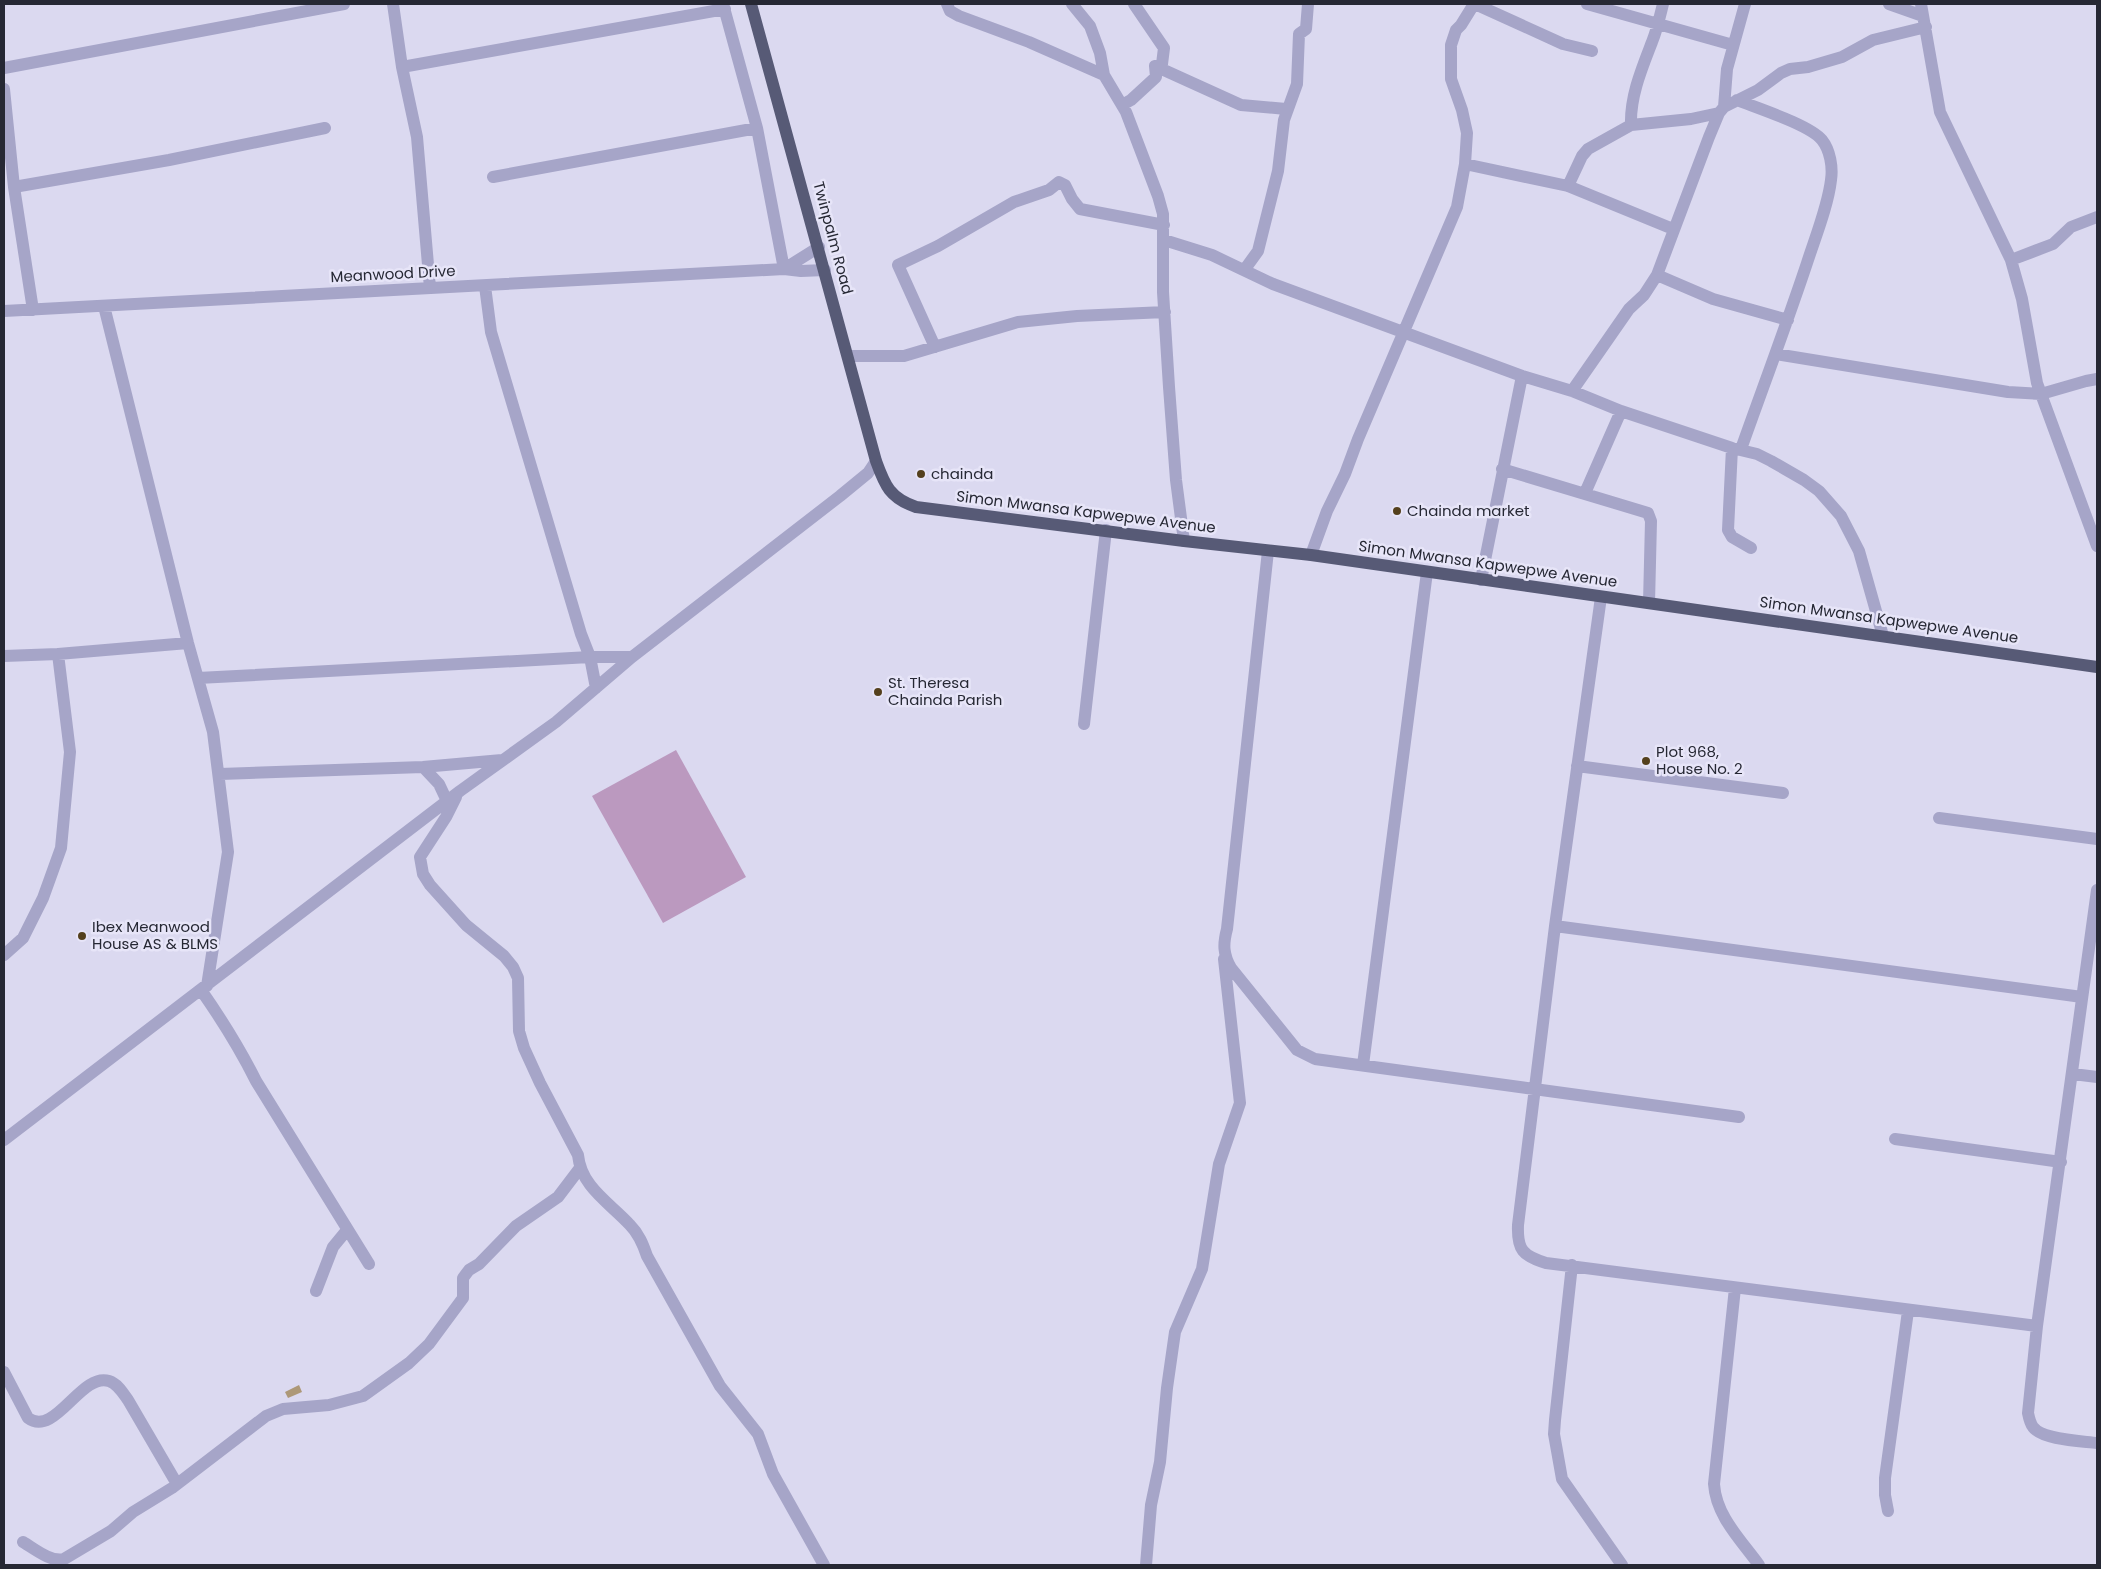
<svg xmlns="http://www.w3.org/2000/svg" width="2101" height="1569" font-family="Poppins,sans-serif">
<rect width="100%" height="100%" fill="#dbd9f0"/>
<path fill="#bb99bf" d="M 676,750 L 746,877 L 663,923 L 592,796 Z"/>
<path fill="#ad9878" d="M 299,1385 L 302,1392 L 288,1398 L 285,1392 Z"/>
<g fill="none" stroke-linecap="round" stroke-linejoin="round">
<path stroke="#a6a5c8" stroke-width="12" d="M 393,4 L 402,67 L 417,137 L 430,288
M 723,4 L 757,128 L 784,269
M 947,4 L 950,11 L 959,16 L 1029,42 L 1104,75
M 1072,4 L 1090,26 L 1100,53 L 1104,75 L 1126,112 L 1158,196 L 1163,214 L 1163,292 L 1169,387 L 1176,480 L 1184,541
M 1475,4 L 1563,44 L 1592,51
M 1587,4 L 1733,45
M 1889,4 L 1923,16
M 1921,4 L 1940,112 L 2011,260 L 2022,299 L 2037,383 L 2097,546
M 1155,66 L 1241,105 L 1286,109
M 402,67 L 725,9
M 4,68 L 344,4
M 4,89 L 14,187 L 33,310
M 1737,100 C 1757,108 1810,125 1822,140 C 1830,150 1833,167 1831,180 C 1828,206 1815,238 1807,263 C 1786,326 1763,387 1741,449
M 1122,105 L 1131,100 L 1156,77 L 1155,66 L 1162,64 L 1164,48 L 1134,4
M 1724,107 L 1727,69 L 1745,4
M 1631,125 C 1630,96 1642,68 1652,42 C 1657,30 1660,16 1663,4
M 1465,164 L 1568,186 L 1673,229
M 493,177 L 757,128
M 1568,186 L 1582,156 L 1588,149 L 1631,125 L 1691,119 L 1719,113
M 14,187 L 169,160 L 325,128
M 1164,240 L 1212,255 L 1273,284 L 1522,376 L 1572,391 L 1621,411 L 1732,448 L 1757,454 L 1771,461 L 1804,480 L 1819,491 L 1841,516 L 1859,551 L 1883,636
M 2011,260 L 2053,244 L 2071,227 L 2097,217
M 784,269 L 819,247
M 1245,269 L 1258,251 L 1278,171 L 1284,120 L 1297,84 L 1299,34 L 1306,29 L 1308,4
M 1657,275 L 1713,299 L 1788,320
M 485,286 L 491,332 L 581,634 L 590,657 L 596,688
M 104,306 L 188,643 L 213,732 L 228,852 L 207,986
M 4,311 L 784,269 L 801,271 L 825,270
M 935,347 L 898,265 L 938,246 L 1014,202 L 1049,190 L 1059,182 L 1065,185 L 1072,199 L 1080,209 L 1164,225
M 1776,354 L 2008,392 L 2041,394 L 2086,381 L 2097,379
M 848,356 L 904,356 L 1018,322 L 1077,316 L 1165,312
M 1572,391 L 1629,309 L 1644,295 L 1657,275 L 1709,137 L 1719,113 L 1724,107 L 1758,90 L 1781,73 L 1790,69 L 1808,67 L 1842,57 L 1873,40 L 1926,27
M 1732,448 L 1728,530 L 1732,537 L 1751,548
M 1502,469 L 1648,513 L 1651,521 L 1649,603
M 1585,493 L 1621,411
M 1268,551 L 1227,929 C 1223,944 1223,954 1231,968 L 1297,1050 L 1315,1059 L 1739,1117
M 1311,555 L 1327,511 L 1345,474 L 1358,439 L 1457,207 L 1465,164 L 1467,133 L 1462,110 L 1451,79 L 1451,45 L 1456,30 L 1461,25 L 1474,4
M 1481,580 L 1522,376
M 1601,597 L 1555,926 L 1518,1225 C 1517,1250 1523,1256 1546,1263 L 2037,1326
M 4,656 L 58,654 L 188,643
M 198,678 L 590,657 L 632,657
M 1084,724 L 1106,530
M 1577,766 L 1783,793
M 423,767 L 439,784 L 447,801
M 220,774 L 423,767 L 502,760
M 456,797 L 446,817 L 420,857 L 423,874 L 430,885 L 466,925 L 504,956 L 513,967 L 518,978 L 519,1031 L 524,1048 L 540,1083 L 578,1155 C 581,1187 610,1203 630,1225 C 639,1234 643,1244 647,1256 L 720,1386 L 758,1434 L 773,1474 L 824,1565
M 1939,818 L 2097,839
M 2097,890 L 2037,1326 L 2028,1413 C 2029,1418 2030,1423 2033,1427 C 2042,1440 2082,1441 2097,1443
M 1555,926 L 2082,997
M 4,955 L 23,938 L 43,898 L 61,848 L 70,752 L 58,654
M 201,990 C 222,1020 240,1049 256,1081 L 369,1264
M 1363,1065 L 1427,572
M 2073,1074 L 2097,1077
M 1895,1139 L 2061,1162
M 4,1140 L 460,791 L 556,722 L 632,657 L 840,496 L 868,473 L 876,461
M 1572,1265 L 1555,1420 L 1554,1434 L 1562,1479 L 1622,1565
M 1735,1288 L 1714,1484 C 1716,1516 1741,1540 1759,1565
M 316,1291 L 333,1247 L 347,1230
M 4,1372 L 28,1418 C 55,1438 81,1372 109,1381 C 118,1384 123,1393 128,1400 L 177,1484
M 1888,1511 L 1885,1495 L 1885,1478 L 1908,1311
M 23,1542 C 35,1549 50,1562 64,1559 L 111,1531 L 133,1512 L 172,1488 L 266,1416 L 283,1409 L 329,1405 L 363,1396 L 409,1363 L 429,1344 L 463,1298 L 463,1278 L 469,1270 L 479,1264 L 516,1226 L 558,1197 L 580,1168
M 1146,1565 L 1151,1505 L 1160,1462 L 1167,1388 L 1175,1332 L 1202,1269 L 1219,1164 L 1240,1103 L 1224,959"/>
<path stroke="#575a76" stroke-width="12" d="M 751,4 L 876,461 C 885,486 890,498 916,507 L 1184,541 L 1311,555 L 2097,667"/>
</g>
<g fill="#54401d" stroke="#e7e5f8" stroke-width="2">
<circle cx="921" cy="474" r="5"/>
<circle cx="1397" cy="511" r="5"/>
<circle cx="878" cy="692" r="5"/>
<circle cx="1646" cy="761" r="5"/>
<circle cx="82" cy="936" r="5"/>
</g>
<g text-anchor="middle" stroke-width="5" stroke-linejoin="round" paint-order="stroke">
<g font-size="15" fill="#262834" stroke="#e7e5f8">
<text transform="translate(833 238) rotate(75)" y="5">Twinpalm Road</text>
<text transform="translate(393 274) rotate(-3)" y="5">Meanwood Drive</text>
<text transform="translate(1086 512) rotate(7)" y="5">Simon Mwansa Kapwepwe Avenue</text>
<text transform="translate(1488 564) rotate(8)" y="5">Simon Mwansa Kapwepwe Avenue</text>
<text transform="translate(1889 620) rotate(8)" y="5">Simon Mwansa Kapwepwe Avenue</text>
</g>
<g font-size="15" fill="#262834" stroke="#e7e5f8" text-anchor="start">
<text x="931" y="479">chainda</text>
<text x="1407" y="516">Chainda market</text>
<text x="888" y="688">St. Theresa<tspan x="888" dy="17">Chainda Parish</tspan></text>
<text x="1656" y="757">Plot 968,<tspan x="1656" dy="17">House No. 2</tspan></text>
<text x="92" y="932">Ibex Meanwood<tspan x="92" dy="17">House AS &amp; BLMS</tspan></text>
</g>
</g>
<rect width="2101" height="1569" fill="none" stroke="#262834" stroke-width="10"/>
</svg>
